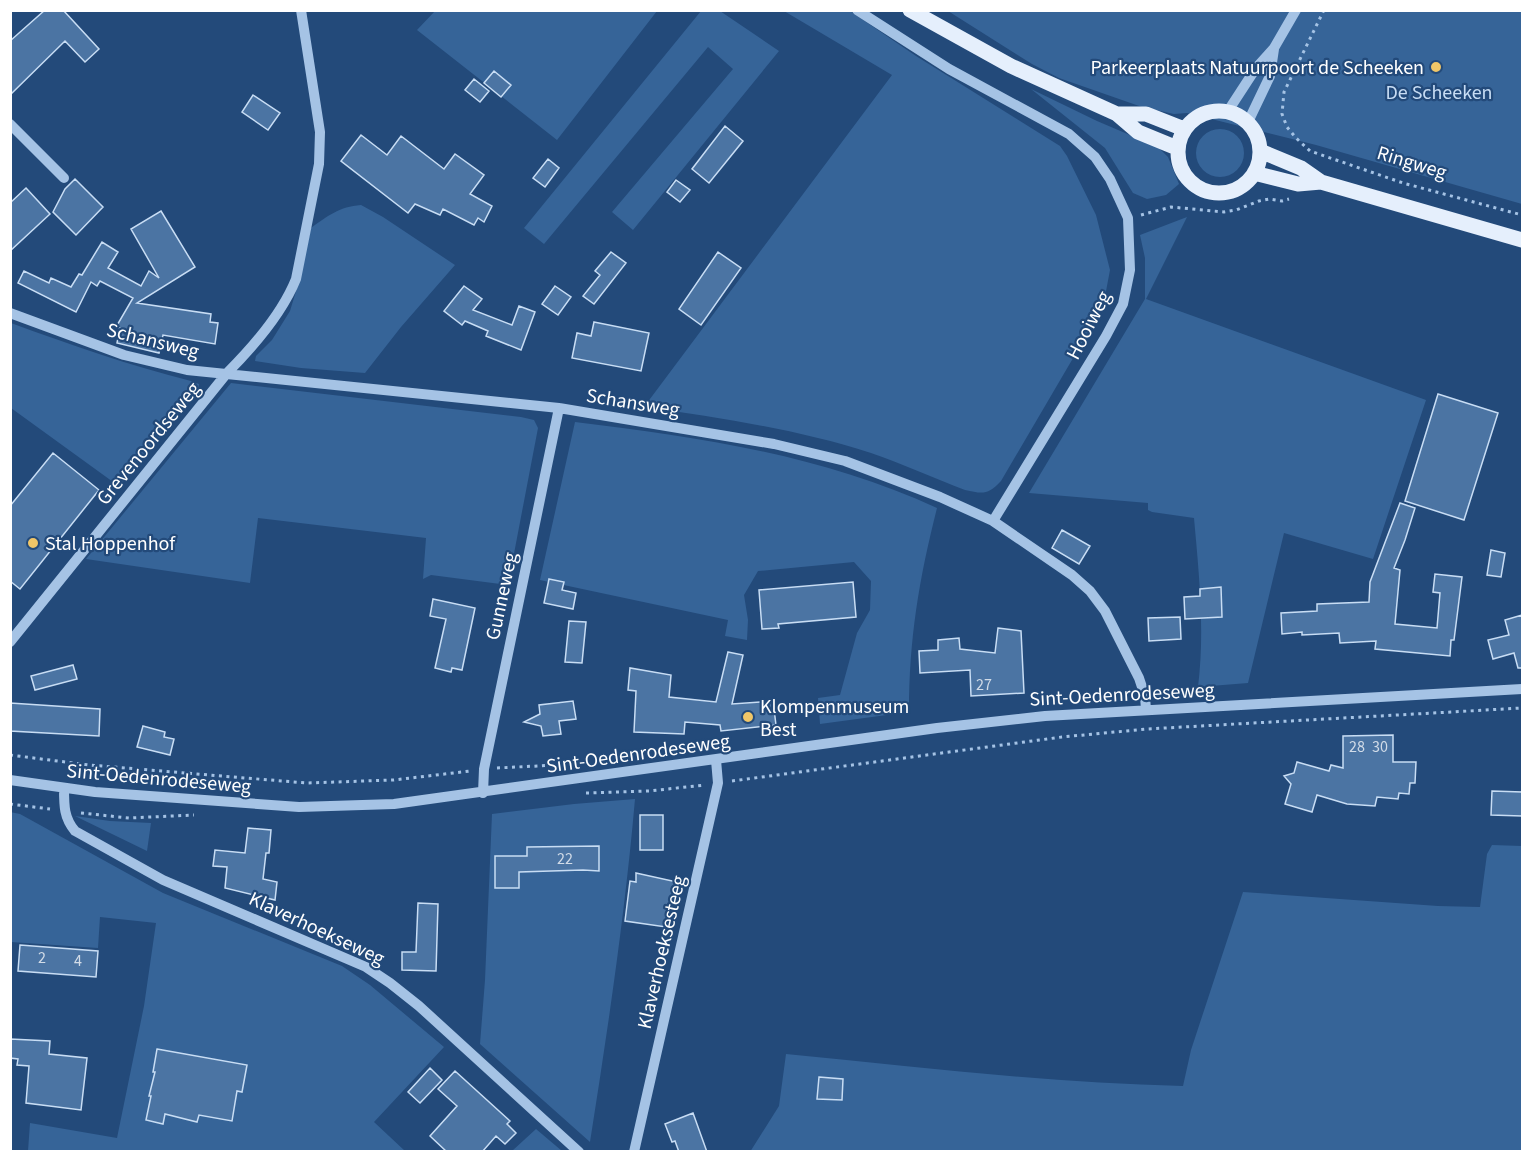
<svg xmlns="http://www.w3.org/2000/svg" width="1533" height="1162" font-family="'Source Sans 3',sans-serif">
<rect width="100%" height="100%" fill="#234a7a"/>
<path fill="#366498" d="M 435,11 L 657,11 L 557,140 L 417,30 Z
M 701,11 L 720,11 L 779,51 L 633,230 L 612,212 L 733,69 L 708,47 L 544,244 L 524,228 Z
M 784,11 L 850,11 L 916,56 L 1060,146 L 1067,156 L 1096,215 L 1110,270 L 1103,307 L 1001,481 C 988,495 983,494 965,490 C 934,478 903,464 871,453 C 797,429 721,418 644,407 L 892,75 Z
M 948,11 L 1522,11 L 1522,204 L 1316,145 L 1187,113 L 1174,114 L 1142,107 L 1059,78 L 1032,64 Z
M 1031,89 L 1097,121 L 1158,147 L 1168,157 L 1179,184 L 1166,195 L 1147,199 L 1133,193 L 1105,148 Z
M1196 153a24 24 0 1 1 48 0a24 24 0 1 1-48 0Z
M 361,205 L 383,217 L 455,265 L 401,327 L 365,373 L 301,368 L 255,361 L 256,356 L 272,340 L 290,311 L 300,278 L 311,228 C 329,215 339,207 361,205 Z
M 1187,217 L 1146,299 L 1426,400 L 1373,559 L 1284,533 L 1248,683 L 1198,687 C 1205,631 1199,574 1194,518 L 1152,512 L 1148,510 L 1148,503 L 1029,493 L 1145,299 L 1145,258 L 1140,235 Z
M 11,323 C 71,345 128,365 191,381 L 199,384 L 198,391 L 120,487 L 11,408 Z
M 231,383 L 521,417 L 534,420 L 538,428 L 508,585 L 431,575 L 423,579 L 426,538 L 258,518 L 250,583 L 86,559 Z
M 575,422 C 699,437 822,455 937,508 C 919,579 909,639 909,712 L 820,724 L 818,698 L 840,695 L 857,633 L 870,610 L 871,581 L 854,562 L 758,571 L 744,595 L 748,620 L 747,640 L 725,636 L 728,620 L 540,580 Z
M 635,799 C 625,914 608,1028 590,1142 L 480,1044 L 485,980 L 492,814 L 574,804 Z
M 10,812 L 20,814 L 163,893 L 342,966 L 370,985 L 444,1047 L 374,1122 L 405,1151 L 28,1151 L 30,1123 L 117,1138 L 144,1006 L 156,923 L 100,917 L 98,948 L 11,942 Z
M 75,816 L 110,821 L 151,823 L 147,851 Z
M 1492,845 L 1522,846 L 1522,1151 L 750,1152 L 779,1106 L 786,1054 C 918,1067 1050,1083 1183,1086 L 1191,1050 L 1243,892 L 1438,906 L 1480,907 L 1487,854 Z
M 536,1129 L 562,1151 L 512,1151 Z"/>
<path fill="#4b74a3" stroke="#c8ddf4" stroke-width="1.5" d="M 45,10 L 63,10 L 99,49 L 85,62 L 65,41 L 10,95 L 10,41 Z
M 494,71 L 511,85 L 501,97 L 484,83 Z
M 474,79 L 489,91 L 480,102 L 465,90 Z
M 253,95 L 280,113 L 268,130 L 242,112 Z
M 725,126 L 743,141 L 709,183 L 692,169 Z
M 361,135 L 387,155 L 401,136 L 444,169 L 455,154 L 484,175 L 470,194 L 492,206 L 484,222 L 478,218 L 474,225 L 443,209 L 440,215 L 415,204 L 408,213 L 341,161 Z
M 548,159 L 559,168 L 545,187 L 533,178 Z
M 75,179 L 103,207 L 76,235 L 53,212 L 65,189 Z
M 676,180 L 690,190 L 680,202 L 667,192 Z
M 26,188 L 50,214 L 10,251 L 10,203 Z
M 161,211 L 195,267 L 137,303 L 211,314 L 210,322 L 218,323 L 215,344 L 163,335 L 159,353 L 117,343 L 120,328 L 116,327 L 133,298 L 100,281 L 97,286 L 91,282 L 76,312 L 18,283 L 24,271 L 49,283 L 51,278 L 71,287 L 79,274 L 82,275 L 102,242 L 118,252 L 108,268 L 141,286 L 149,271 L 159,278 L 131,229 Z
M 611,252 L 626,263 L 594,304 L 583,296 L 600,275 L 595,271 Z
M 718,252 L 741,268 L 701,325 L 679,309 Z
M 464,286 L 482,299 L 473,310 L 512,325 L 519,306 L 535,312 L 521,350 L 486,336 L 488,331 L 465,321 L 462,325 L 444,311 Z
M 555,286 L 571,297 L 558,315 L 542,304 Z
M 594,322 L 649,333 L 641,371 L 572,358 L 577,333 L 591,336 Z
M 1438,394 L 1498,413 L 1464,520 L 1405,501 Z
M 53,453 L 99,490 L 20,589 L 10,581 L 10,506 Z
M 1400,503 L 1415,508 L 1405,540 L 1394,568 L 1400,570 L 1395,624 L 1437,628 L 1440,593 L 1433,592 L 1435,574 L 1462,577 L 1454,640 L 1451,640 L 1450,656 L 1375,649 L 1376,641 L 1340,643 L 1339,633 L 1302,635 L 1302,632 L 1282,634 L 1281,613 L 1317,611 L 1317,604 L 1369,602 L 1370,582 Z
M 1062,530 L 1090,546 L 1079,564 L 1052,548 Z
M 1491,550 L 1505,553 L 1501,577 L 1487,575 Z
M 549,579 L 564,582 L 562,590 L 576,593 L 573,609 L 544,603 Z
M 853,582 L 856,617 L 778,624 L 779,628 L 762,629 L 759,590 Z
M 1221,587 L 1222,617 L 1185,619 L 1184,597 L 1200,596 L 1200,589 Z
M 433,599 L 475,608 L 462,670 L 452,668 L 451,672 L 435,668 L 446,619 L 430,616 Z
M 1522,615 L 1522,668 L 1518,668 L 1514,653 L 1493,659 L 1488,640 L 1509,635 L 1505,620 Z
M 1180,617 L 1181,639 L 1149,641 L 1148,618 Z
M 569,621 L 586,622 L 582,663 L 565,662 Z
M 998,628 L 1021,631 L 1024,693 L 971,696 L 970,670 L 920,673 L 919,651 L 938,650 L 938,640 L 959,638 L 960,649 L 995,653 Z
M 728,652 L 743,655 L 732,704 L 773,701 L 776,725 L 721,731 L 720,725 L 685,722 L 684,734 L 634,732 L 636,691 L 628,690 L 630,668 L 671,675 L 669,697 L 716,702 Z
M 73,665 L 77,679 L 35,690 L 31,676 Z
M 573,701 L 576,719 L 559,721 L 561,734 L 543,736 L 541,726 L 524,722 L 540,714 L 539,705 Z
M 10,703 L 100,709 L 99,736 L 10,731 Z
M 143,726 L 165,732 L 164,737 L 174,739 L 170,755 L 137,747 Z
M 1393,735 L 1393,762 L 1416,762 L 1415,783 L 1410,783 L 1409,794 L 1399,793 L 1398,799 L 1377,797 L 1375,806 L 1347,804 L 1317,795 L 1312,812 L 1285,804 L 1291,784 L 1284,776 L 1294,773 L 1297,762 L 1329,771 L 1331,765 L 1343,768 L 1343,736 Z
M 1492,791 L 1522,792 L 1522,816 L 1491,815 Z
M 640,815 L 663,815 L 663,850 L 640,850 Z
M 248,828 L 271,830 L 269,853 L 266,853 L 263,879 L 277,882 L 275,900 L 225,888 L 227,867 L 213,866 L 215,850 L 245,853 Z
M 599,846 L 599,871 L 583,870 L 519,872 L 519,888 L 495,888 L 495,856 L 527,856 L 527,847 Z
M 636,873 L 677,882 L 666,927 L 625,921 L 630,881 L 636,882 Z
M 418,903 L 438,904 L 436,971 L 402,970 L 402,952 L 416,952 Z
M 20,945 L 98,951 L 96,977 L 18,971 Z
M 10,1039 L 50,1041 L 49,1054 L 87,1058 L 81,1110 L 26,1103 L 29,1066 L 17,1065 L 18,1059 L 10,1058 Z
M 157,1049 L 247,1065 L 242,1092 L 237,1091 L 232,1121 L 199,1115 L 197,1122 L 165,1114 L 163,1124 L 146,1120 L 151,1096 L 149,1096 L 155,1072 L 153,1072 Z
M 430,1068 L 442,1080 L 420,1103 L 408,1092 Z
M 455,1071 L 510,1121 L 507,1124 L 516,1133 L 505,1144 L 496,1136 L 482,1152 L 447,1152 L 430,1136 L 457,1106 L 438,1089 Z
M 819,1077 L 843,1079 L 842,1100 L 817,1099 Z
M 693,1113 L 707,1152 L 679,1152 L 675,1141 L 672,1142 L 665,1124 Z"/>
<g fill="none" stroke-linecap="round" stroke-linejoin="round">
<path stroke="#a5c3e5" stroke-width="3" stroke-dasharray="3 4.5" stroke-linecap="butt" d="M 1324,10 L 1284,92 L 1282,114 L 1287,127 L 1296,138 L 1310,151 L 1403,183 L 1522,215
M 1141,215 L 1171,207 L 1224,212 L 1236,210 L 1259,201 L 1269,199 L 1282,201 L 1289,199
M 10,755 L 89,765 L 306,783 L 394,780 L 470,771
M 497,768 L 557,765
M 732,781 L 1062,737 L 1147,729 L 1522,708
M 586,793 L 649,791 L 705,785
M 10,804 L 50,809
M 81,813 L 129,818 L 194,815"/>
<path stroke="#a5c3e5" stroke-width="10" d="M 857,10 L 949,69 L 1069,134 L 1095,157 L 1110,179 L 1128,218 L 1130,270 L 1123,304 L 1106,336 L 993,521
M 1228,111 L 1256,68 L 1274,48 L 1296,10
M 1248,122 L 1270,76 L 1274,49
M 10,124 L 64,178
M 10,313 L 124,355 L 187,370 L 559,408 L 774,444 L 845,461 L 940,497 L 993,521 L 1072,575 L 1090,591 L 1105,611 L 1139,678 L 1145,696 L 1146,710
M 10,642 L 227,373 C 254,346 282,314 296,279 L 319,164 L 320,132 L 301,10
M 10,780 L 95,792 L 299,807 L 394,804 L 937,728 L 1045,716 L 1522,689
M 64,788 C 64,806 64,818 75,831 L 163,880 L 366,967 L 390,983 L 419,1006 L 579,1152
M 483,793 L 484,769 L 559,408
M 634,1152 L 718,783 L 716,760"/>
<path stroke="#e5effc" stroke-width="15" d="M 910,10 L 1011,66 L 1117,114 L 1138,132 L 1177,148
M1178 152a41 41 0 1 1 82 0a41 41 0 1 1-82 0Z
M 1117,114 L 1146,114 L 1184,129
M 1260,151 L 1301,168 L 1321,182 L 1522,240
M 1254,173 L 1298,184 L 1321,182"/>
</g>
<g fill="#f0c668" stroke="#234a7a" stroke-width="2">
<circle cx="1436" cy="67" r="6"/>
<circle cx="33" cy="543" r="6"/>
<circle cx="748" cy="717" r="6"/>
</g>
<g text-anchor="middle" stroke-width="4.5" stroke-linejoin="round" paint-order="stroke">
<g font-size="16" fill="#d2dce8">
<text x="984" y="690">27</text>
<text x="1357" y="752">28</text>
<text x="1380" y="752">30</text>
<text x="565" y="864">22</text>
<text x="42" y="963">2</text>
<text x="78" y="966">4</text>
</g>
<g font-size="20" fill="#fff" stroke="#234a7a" text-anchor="start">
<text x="1424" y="74" text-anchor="end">Parkeerplaats Natuurpoort de Scheeken</text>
<text x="45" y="550">Stal Hoppenhof</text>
<text x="760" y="713">Klompenmuseum<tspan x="760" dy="23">Best</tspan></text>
</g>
<g font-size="20" fill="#c8ddf4" stroke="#234a7a">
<text x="1439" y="99">De Scheeken</text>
</g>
<g font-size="20" fill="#fff" stroke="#234a7a">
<text transform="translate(1412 162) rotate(17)" y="7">Ringweg</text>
<text transform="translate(1088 325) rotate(-63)" y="7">Hooiweg</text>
<text transform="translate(153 340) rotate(14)" y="7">Schansweg</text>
<text transform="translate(633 402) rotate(9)" y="7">Schansweg</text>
<text transform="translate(148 443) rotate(-51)" y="7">Grevenoordseweg</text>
<text transform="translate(501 596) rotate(-78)" y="7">Gunneweg</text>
<text transform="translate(1122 694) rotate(-3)" y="7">Sint-Oedenrodeseweg</text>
<text transform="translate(638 753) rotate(-8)" y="7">Sint-Oedenrodeseweg</text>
<text transform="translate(159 778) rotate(5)" y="7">Sint-Oedenrodeseweg</text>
<text transform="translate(317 928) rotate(25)" y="7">Klaverhoekseweg</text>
<text transform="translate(661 952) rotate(-77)" y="7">Klaverhoeksesteeg</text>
</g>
</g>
<rect width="1533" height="1162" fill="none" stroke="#ffffff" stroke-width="24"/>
</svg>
